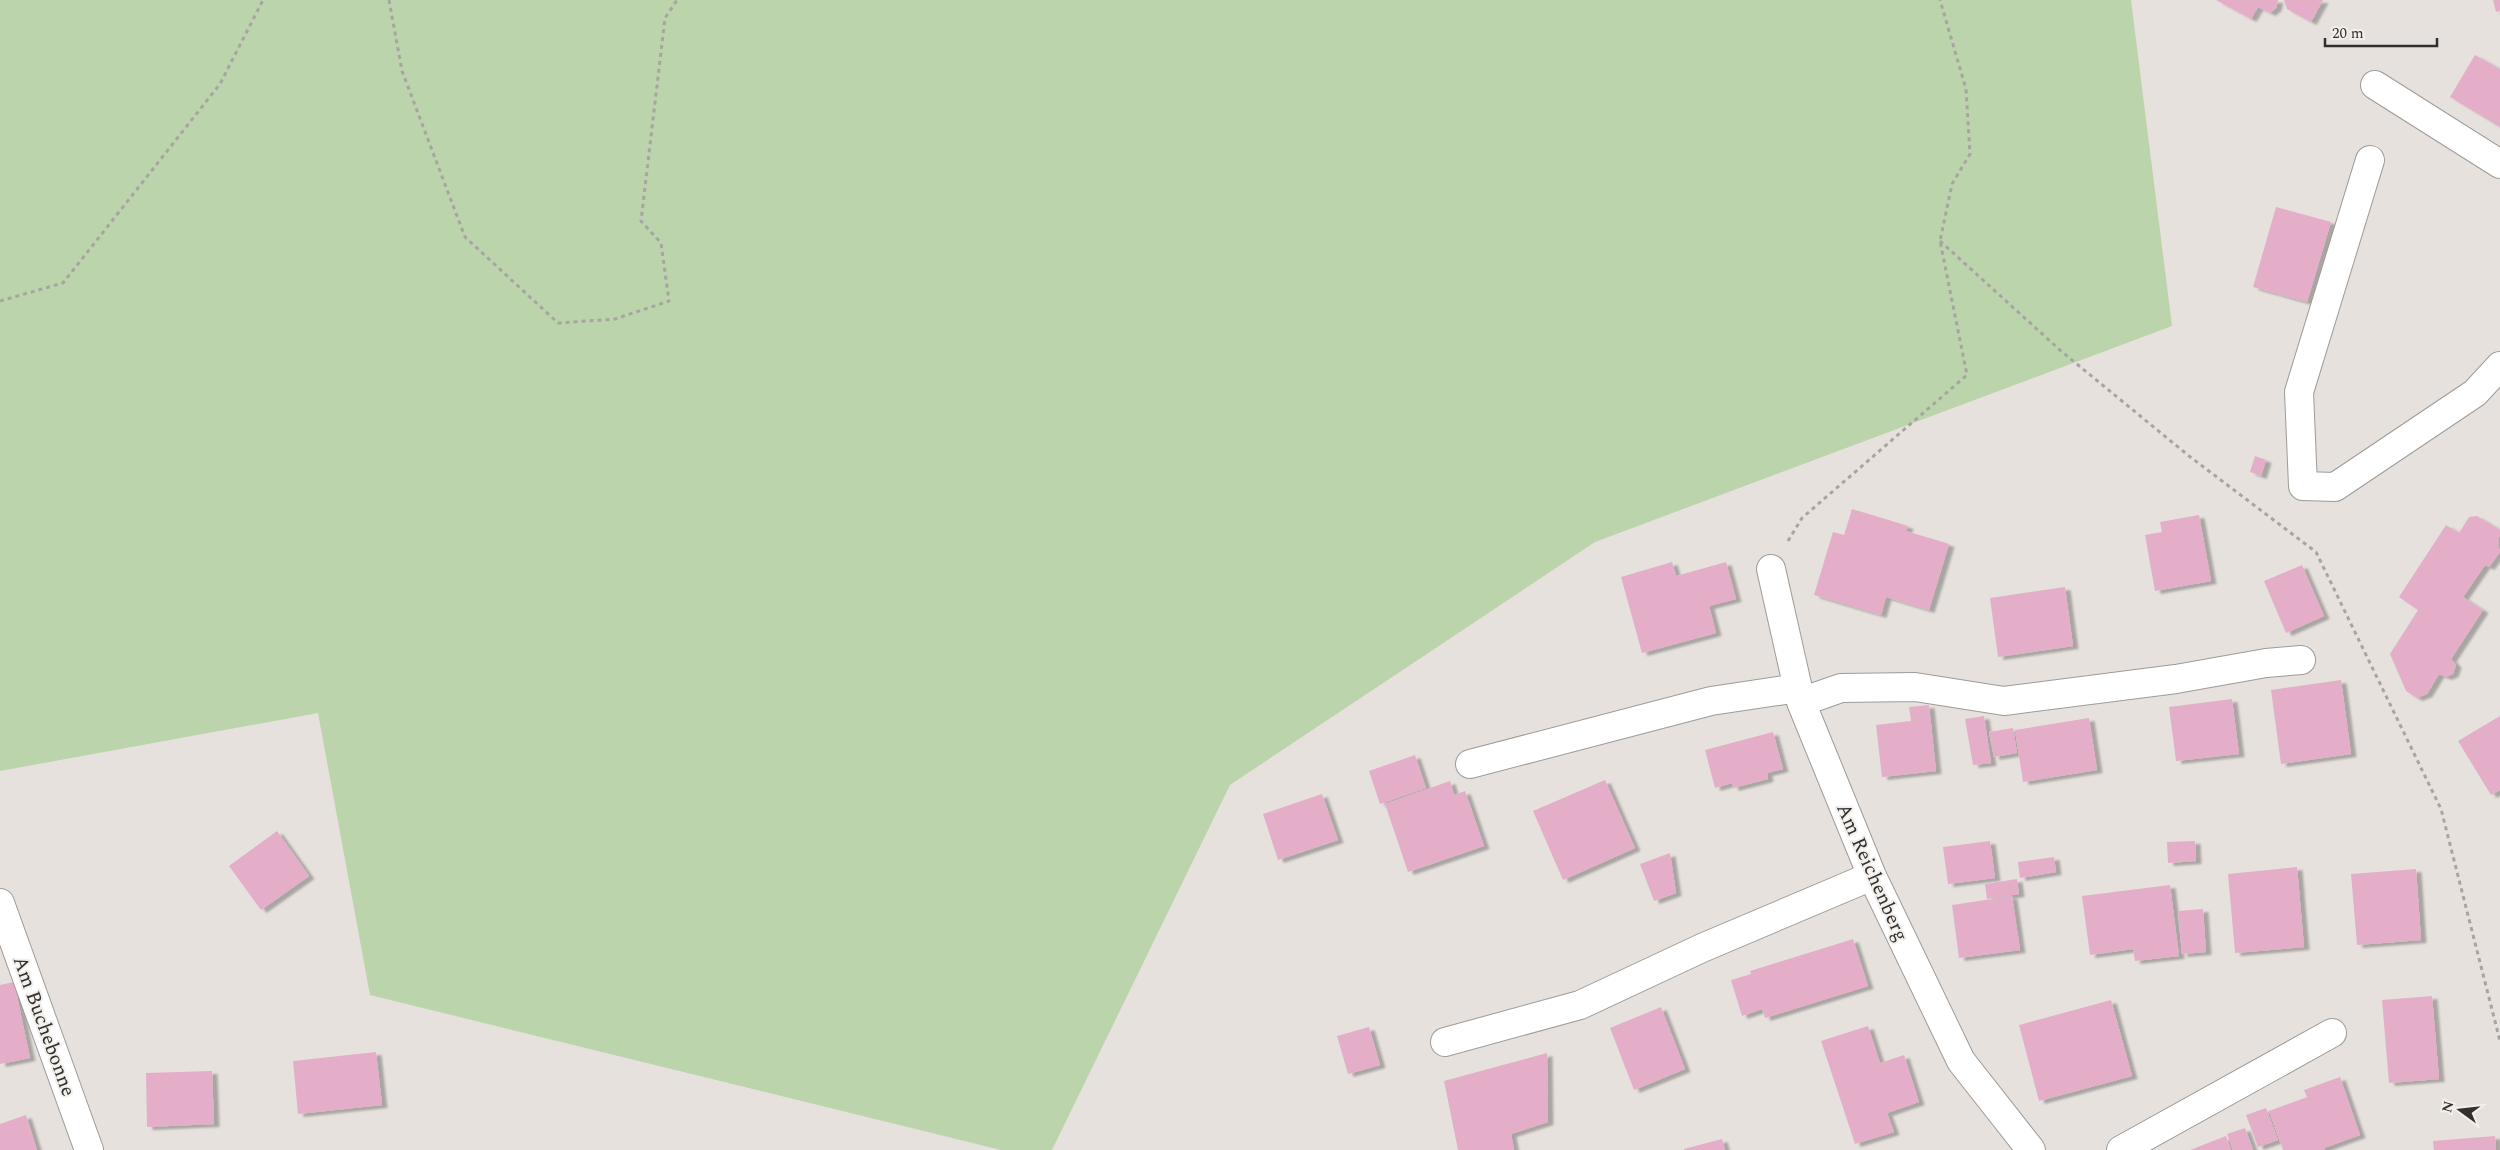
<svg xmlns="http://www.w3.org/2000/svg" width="2500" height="1150" font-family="Spectral,serif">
<defs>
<filter id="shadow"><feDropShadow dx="5.5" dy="3" stdDeviation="1" flood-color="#0004"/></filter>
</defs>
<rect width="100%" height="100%" fill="#e6e1dd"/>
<path fill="#bbd4ac" d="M 0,0 L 2131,0 L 2172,326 L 1595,542 L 1230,785 L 1052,1150 L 1001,1150 L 370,995 L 318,713 L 0,771 Z"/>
<path fill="#e4aec9" filter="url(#shadow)" d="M 2216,0 L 2278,0 L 2276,8 L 2270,13 L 2258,7 L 2251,19 Z
M 2284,0 L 2323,0 L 2311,22 L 2287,9 Z
M 2493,0 L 2500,0 L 2500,11 L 2496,12 Z
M 2475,55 L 2500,69 L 2500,127 L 2450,97 Z
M 2276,207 L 2331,222 L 2307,302 L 2253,287 Z
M 2255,456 L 2266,460 L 2261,476 L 2250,472 Z
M 1852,509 L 1908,526 L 1906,531 L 1949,544 L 1929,610 L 1886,597 L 1881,615 L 1814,595 L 1833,532 L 1844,535 Z
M 2199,515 L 2211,581 L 2155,591 L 2145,535 L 2162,532 L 2160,522 Z
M 2477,516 L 2500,530 L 2498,545 L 2500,552 L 2489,567 L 2485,565 L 2463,597 L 2483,610 L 2451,659 L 2456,665 L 2453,674 L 2446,677 L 2439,674 L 2427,694 L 2417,698 L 2406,691 L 2390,654 L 2418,610 L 2399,597 L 2446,525 L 2459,533 L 2469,517 Z
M 1672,562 L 1676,576 L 1726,562 L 1736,599 L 1709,606 L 1716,633 L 1642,653 L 1621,577 Z
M 2302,565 L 2324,616 L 2286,633 L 2264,581 Z
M 2065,587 L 2073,646 L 1998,657 L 1990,598 Z
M 2341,680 L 2351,754 L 2281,764 L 2271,690 Z
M 2232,699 L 2239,754 L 2176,761 L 2169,707 Z
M 1929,705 L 1936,771 L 1882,777 L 1876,725 L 1911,721 L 1909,707 Z
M 1984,716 L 1991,763 L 1973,765 L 1965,719 Z
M 2500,716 L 2500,790 L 2491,795 L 2458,741 Z
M 2089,718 L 2097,770 L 2023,782 L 2015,730 Z
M 2013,728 L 2017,753 L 1994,757 L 1989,732 Z
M 1773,732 L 1783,769 L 1767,773 L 1768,779 L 1733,788 L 1732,783 L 1715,788 L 1705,750 Z
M 1415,755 L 1426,788 L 1380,804 L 1369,771 Z
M 1605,780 L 1635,848 L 1563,880 L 1533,811 Z
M 1450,781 L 1454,795 L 1465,791 L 1484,846 L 1408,872 L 1385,804 Z
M 1322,794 L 1338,840 L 1278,860 L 1263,814 Z
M 277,831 L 309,876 L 261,910 L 229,866 Z
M 1990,841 L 1995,878 L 1948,884 L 1943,847 Z
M 2195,841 L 2196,861 L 2168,863 L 2167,842 Z
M 1670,853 L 1676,893 L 1654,901 L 1640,864 Z
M 2054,857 L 2056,872 L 2020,878 L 2018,862 Z
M 2297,867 L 2304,947 L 2235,953 L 2228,874 Z
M 2416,869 L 2421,940 L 2357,945 L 2351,874 Z
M 2017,879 L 2019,894 L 1987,899 L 1985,884 Z
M 2170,885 L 2179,956 L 2135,961 L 2133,949 L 2090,955 L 2082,896 Z
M 2012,896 L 2020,950 L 1959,958 L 1952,905 Z
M 2203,909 L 2206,952 L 2182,954 L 2178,911 Z
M 1853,939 L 1868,986 L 1765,1018 L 1757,992 L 1762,1009 L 1742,1016 L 1731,980 L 1751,974 L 1750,971 Z
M 14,982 L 30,1058 L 0,1064 L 0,985 Z
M 2432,996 L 2439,1079 L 2389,1083 L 2382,1000 Z
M 2111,1000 L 2132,1076 L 2039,1101 L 2019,1025 Z
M 1661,1007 L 1685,1069 L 1634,1090 L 1610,1028 Z
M 1868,1026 L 1880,1063 L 1904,1055 L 1919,1102 L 1887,1113 L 1894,1132 L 1855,1144 L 1821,1041 Z
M 1369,1027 L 1380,1065 L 1348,1074 L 1337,1036 Z
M 376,1052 L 382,1105 L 298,1114 L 293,1061 Z
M 1547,1053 L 1548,1122 L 1511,1134 L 1514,1150 L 1458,1150 L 1444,1081 Z
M 212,1071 L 214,1124 L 147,1127 L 146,1073 Z
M 2340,1077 L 2360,1135 L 2324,1148 L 2325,1150 L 2283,1150 L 2269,1111 L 2307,1097 L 2304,1090 Z
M 2266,1108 L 2278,1140 L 2258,1147 L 2246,1115 Z
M 26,1115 L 37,1150 L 0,1150 L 0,1124 Z
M 2245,1128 L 2253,1150 L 2233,1150 L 2227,1134 Z
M 2226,1136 L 2231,1150 L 2190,1150 Z
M 2495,1136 L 2496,1150 L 2434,1150 L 2433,1141 Z
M 1722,1139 L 1725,1150 L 1684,1150 L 1684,1149 Z"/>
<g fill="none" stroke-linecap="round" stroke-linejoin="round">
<g stroke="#9f9b97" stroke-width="30">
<path id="minor" d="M 2375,85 L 2500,164
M 2370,160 L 2299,392 L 2303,486 L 2335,487 L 2475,393 L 2500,366
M 1771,569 L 1801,702 L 1872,876 L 1961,1061 L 2031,1150
M 1801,702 L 1841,688 L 1915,687 L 2004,701 L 2176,679 L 2266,663 L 2301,660
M 1470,764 L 1711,701 L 1798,688
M 0,903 L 89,1150
M 1445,1042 L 1580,1005 L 1702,948 L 1872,876
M 2121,1150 L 2332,1033"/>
</g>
<path stroke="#a8a4a1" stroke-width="3" stroke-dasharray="4 4" stroke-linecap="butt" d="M 389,0 L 402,71 L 465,237 L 558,323 L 615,319 L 669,301 L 661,243 L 641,221 L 665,18 L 677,0
M 1940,241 L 2061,351 L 2189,456 L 2316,552 L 2441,809 L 2500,1041
M 0,301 L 63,283 L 220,84 L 263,0
M 1788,541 L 1802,518 L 1967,375 L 1940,241 L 1952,184 L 1970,154 L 1966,89 L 1940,0"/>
<use href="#minor" stroke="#fff" stroke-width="28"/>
</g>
<g text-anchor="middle" stroke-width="4" stroke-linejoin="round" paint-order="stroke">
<g font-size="20" fill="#31302e" stroke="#f3efeb">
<text transform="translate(1873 872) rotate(66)" y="7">Am Reichenberg</text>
<text transform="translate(45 1026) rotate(70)" y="7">Am Buchebonne</text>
</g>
</g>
<g transform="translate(2460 1110) rotate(285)" stroke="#f3efeb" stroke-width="4" paint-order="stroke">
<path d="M0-4L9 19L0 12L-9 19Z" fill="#31302e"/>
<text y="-8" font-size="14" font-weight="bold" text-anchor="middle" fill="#31302e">N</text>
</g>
<path d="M2325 38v8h112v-8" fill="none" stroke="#31302e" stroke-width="2.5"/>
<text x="2332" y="38" font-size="15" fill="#31302e" stroke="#f3efeb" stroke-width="4" paint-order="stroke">20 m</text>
</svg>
